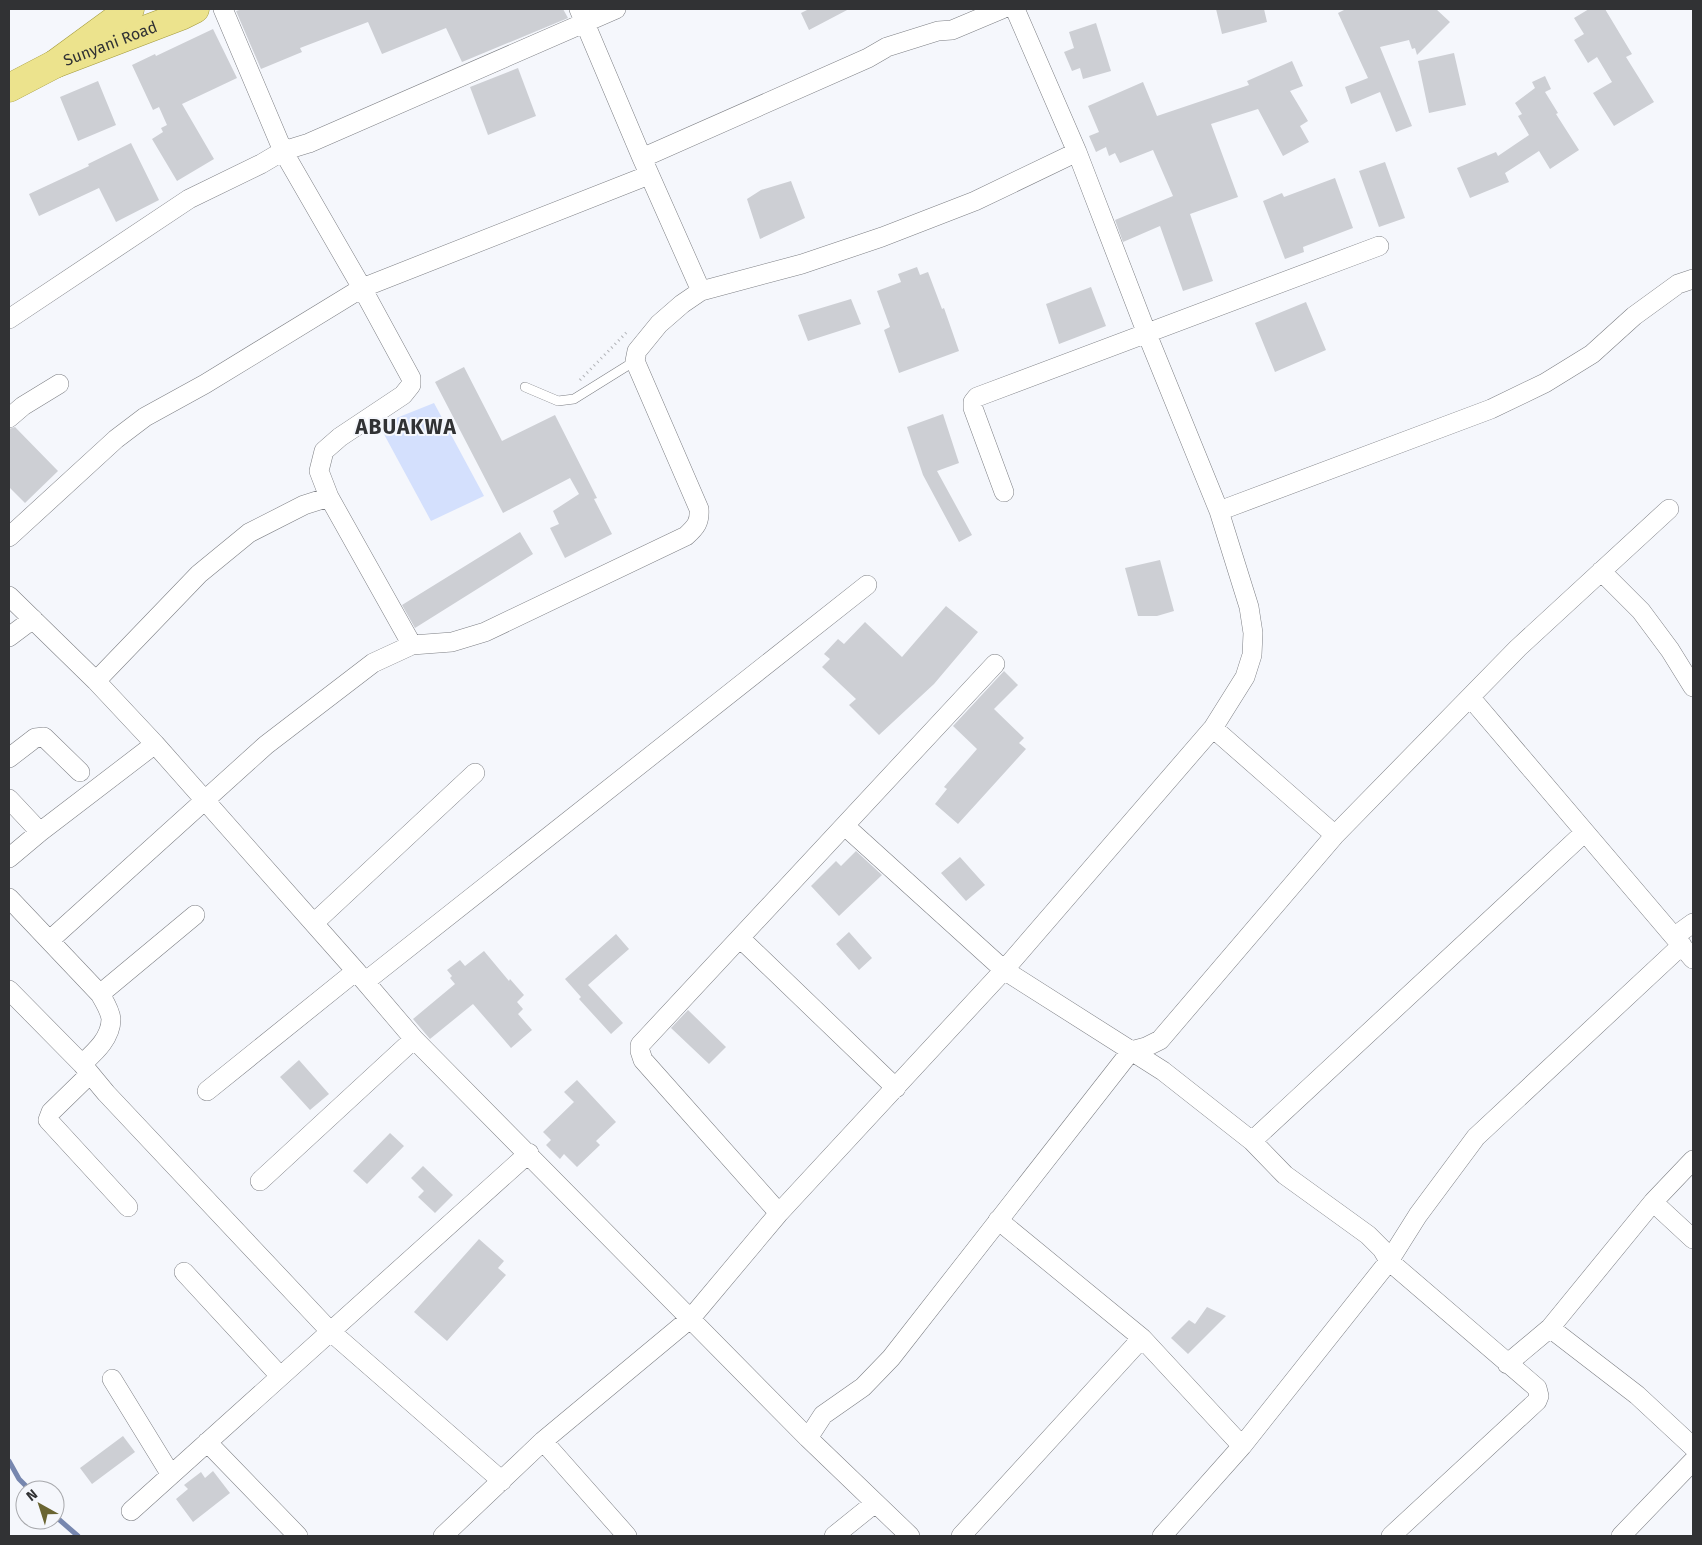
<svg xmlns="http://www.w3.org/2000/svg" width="1702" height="1545" font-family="'Fira Sans',sans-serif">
<rect width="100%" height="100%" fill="#f5f7fc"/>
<path fill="#d4e0fd" d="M 434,403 L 484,496 L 431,521 L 379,425 Z"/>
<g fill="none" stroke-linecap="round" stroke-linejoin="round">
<path stroke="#7787af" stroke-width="5" d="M 9,1461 L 19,1479 L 30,1490
M 55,1516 L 78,1536"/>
</g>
<path fill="#cdcfd4" d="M 243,9 L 563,9 L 568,18 L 462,62 L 446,28 L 382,54 L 368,22 L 300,48 L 302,52 L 261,69 L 236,11 Z
M 809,9 L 849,9 L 809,30 L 801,13 Z
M 1216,9 L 1264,9 L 1267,22 L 1222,34 Z
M 1346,9 L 1436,9 L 1450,22 L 1417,55 L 1415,48 L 1412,49 L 1409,40 L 1380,47 L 1412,126 L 1396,132 L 1380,92 L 1351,104 L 1345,87 L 1368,78 L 1338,13 Z
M 1589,9 L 1605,9 L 1632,54 L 1626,57 L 1654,102 L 1614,126 L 1593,93 L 1612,82 L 1597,57 L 1588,63 L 1574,40 L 1584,34 L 1574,18 Z
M 1096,23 L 1111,71 L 1083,79 L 1080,68 L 1072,71 L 1064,52 L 1074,48 L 1069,32 Z
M 213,29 L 237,78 L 182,104 L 214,159 L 177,181 L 152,139 L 163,132 L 161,128 L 167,125 L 159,107 L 153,110 L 132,65 L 155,54 L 156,56 Z
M 1454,53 L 1466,105 L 1429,113 L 1418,61 Z
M 1292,61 L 1303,86 L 1290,91 L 1308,121 L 1300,126 L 1309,142 L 1283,156 L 1258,109 L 1211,124 L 1238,197 L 1190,214 L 1213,281 L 1183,291 L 1160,226 L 1123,242 L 1115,220 L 1173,196 L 1153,150 L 1120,163 L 1115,153 L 1109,156 L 1106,147 L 1096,152 L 1089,136 L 1099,132 L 1088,106 L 1143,82 L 1157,116 L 1249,85 L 1247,81 Z
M 518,68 L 536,116 L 488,135 L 470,87 Z
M 1545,76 L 1551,89 L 1545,92 L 1558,113 L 1556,114 L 1579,150 L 1550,169 L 1539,151 L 1505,173 L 1509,182 L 1470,198 L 1457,168 L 1496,152 L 1498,156 L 1529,135 L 1518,116 L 1522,114 L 1515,103 L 1535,88 L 1532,82 Z
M 98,81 L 116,125 L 78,141 L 60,97 Z
M 131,143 L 159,200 L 116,222 L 99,188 L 39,216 L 29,194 L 89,166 L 88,164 Z
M 1385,162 L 1405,218 L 1379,227 L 1359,171 Z
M 1335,178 L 1353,228 L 1303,247 L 1304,252 L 1285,259 L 1263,201 L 1282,193 L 1284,197 Z
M 791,181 L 805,218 L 760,239 L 747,199 L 761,190 Z
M 917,267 L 920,275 L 928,272 L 942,309 L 944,308 L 959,351 L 899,373 L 884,330 L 890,327 L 877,291 L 901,282 L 898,274 Z
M 1091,287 L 1106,326 L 1059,344 L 1046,304 Z
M 851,299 L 861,324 L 808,341 L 798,315 Z
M 1306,302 L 1326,350 L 1275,372 L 1255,323 Z
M 464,367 L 502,441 L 555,415 L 597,498 L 594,499 L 612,534 L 565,558 L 550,528 L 559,524 L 553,511 L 579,494 L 570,478 L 503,513 L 435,382 Z
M 943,414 L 959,463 L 937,471 L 972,535 L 959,542 L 923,475 L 907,427 Z
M 15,427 L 58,471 L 25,503 L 9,487 L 9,429 Z
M 520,532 L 533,554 L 415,628 L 402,605 Z
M 1160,560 L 1174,611 L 1157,616 L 1138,616 L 1125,568 Z
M 946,606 L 978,632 L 934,684 L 879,735 L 849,705 L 856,699 L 822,667 L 830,659 L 824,654 L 838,639 L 844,644 L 865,622 L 902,657 Z
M 1004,671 L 1018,685 L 994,709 L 1024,738 L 1019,743 L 1026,749 L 958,824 L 935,804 L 947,789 L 944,787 L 977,749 L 953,726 Z
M 856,851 L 882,875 L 839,916 L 811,886 L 836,861 L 841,866 Z
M 960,857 L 985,885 L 966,901 L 941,873 Z
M 849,932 L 872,958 L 859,970 L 836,944 Z
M 616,934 L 629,949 L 588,985 L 623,1023 L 611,1034 L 579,999 L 581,997 L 565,979 Z
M 484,951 L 509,981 L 510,979 L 524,995 L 517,1002 L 523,1009 L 518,1014 L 532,1030 L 511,1048 L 473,1004 L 430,1039 L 413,1019 L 455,984 L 450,978 L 452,976 L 447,970 L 460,960 L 465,966 Z
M 688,1010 L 726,1047 L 709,1064 L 671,1028 Z
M 299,1060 L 329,1094 L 310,1110 L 280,1077 Z
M 577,1080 L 616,1122 L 596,1141 L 600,1145 L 577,1167 L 564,1154 L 560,1159 L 546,1145 L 551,1140 L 543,1132 L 574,1102 L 564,1092 Z
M 390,1133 L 404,1146 L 367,1184 L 353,1171 Z
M 423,1166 L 453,1195 L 435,1213 L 418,1197 L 424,1191 L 411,1178 Z
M 479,1239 L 504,1261 L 498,1268 L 506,1275 L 447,1341 L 414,1312 Z
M 1207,1307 L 1226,1316 L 1188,1354 L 1171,1338 L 1189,1320 L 1195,1324 Z
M 123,1436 L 135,1452 L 92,1484 L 80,1468 Z
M 213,1471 L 230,1493 L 193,1522 L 176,1499 L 188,1489 L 184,1485 L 201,1472 L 205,1478 Z"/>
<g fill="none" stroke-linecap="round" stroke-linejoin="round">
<g stroke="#7d7f84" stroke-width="10">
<path id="lane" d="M 525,387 L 558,401 L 574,399 L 635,361"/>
</g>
<g stroke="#7d7f84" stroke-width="20">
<path id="street" d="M 579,9 L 642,158 L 701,291
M 642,158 L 868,58 L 887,47 L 938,31 L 952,30 L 1002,9
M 9,319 L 189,199 L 261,164 L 283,151 L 309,143 L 616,9
M 9,418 L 23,406 L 59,384
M 1004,492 L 973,408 L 973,402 L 977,397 L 1379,246
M 329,497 L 412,645
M 1219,511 L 1491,409 L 1545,383 L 1592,354 L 1634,316 L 1678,284 L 1693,279
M 9,537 L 116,439 L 145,417 L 205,384 L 362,288 L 649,175
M 1601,571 L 1641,611 L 1670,650 L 1693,687
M 9,596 L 96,681 L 155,744 L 356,971 L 414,1039 L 808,1438 L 910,1536
M 9,637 L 33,619
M 96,681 L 199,574 L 249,533 L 304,505 L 329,497 L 319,471 L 324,451 L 340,437 L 403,395 L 411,385 L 411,378 L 362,288 L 283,151 L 223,9
M 1470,697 L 1693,959
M 1213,728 L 1335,835
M 9,758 L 35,738 L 44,737 L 80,772
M 9,799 L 40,832
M 845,826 L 1004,970 L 1163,1071 L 1252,1141 L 1285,1175 L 1368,1235 L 1382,1249 L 1389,1261 L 1537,1388 L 1539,1396 L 1537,1401 L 1391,1536
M 9,858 L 40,832 L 155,744
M 9,898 L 100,994 C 104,1001 110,1010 111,1019 C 111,1038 95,1052 82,1064 L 106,1093 L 330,1331 L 502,1481
M 314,923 L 475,773
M 1675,936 L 1693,923
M 740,938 L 896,1088
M 50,940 L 266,745 L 373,663 L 412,645 L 452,642 L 485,632 L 686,536 C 696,527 700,522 699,509 L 635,361 L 637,351 L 659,324 L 682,304 L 701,291 L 802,264 L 882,237 L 975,201 L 1077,152
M 366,981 L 867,585
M 9,990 L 82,1064
M 100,994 L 195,915
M 90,1074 L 51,1112 L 48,1120 L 128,1207
M 207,1091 L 356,971
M 1252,1141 L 1585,832
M 260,1181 L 414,1039
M 1653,1202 L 1693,1239
M 779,1213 L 643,1060 L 640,1051 L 640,1045 L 995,664
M 998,1220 L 1142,1338 L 1242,1446
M 184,1272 L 280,1376
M 1550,1328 L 1637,1395 L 1693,1447
M 1507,1364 L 1550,1328 L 1653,1202 L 1693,1160
M 112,1379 L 171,1475
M 808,1438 L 823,1415 L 863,1387 L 891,1358 L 1131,1051 L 1146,1047 L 1160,1040 L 1335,835 L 1518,648 L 1669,509
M 543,1441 L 627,1536
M 207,1442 L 298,1536
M 131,1511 L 529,1153
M 443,1536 L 543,1441 L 691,1318 L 779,1213 L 1004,970 L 1213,728 L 1245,677 L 1252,655 L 1253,633 L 1249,607 L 1219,511 L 1147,334 L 1077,152 L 1015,9
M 834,1536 L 875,1503
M 961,1536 L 1142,1338
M 1162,1536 L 1242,1446 L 1389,1261 L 1418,1215 L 1476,1137 L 1682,945
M 1621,1536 L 1693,1461"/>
</g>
<g stroke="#a2993c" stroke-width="29">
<g id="primary">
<path id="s1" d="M 55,64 L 181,16 L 195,9"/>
<path d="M 9,88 L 55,64 L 130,9"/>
</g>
</g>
<path stroke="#b2b4b8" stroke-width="3" stroke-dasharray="1 4" stroke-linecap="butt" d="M 580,380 L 628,331"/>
<use href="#lane" stroke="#fff" stroke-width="9"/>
<use href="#street" stroke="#fff" stroke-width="19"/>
<use href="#primary" stroke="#ece38d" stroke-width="28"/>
</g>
<g text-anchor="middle" stroke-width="4" stroke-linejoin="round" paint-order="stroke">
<g font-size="16" fill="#313234" stroke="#f5f7fc">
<text dy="6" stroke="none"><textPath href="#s1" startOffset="59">Sunyani Road</textPath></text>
</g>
<g font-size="21" font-weight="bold" letter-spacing="1" fill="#313234" stroke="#f5f7fc">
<text x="406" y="434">ABUAKWA</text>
</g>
</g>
<rect width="1702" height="1545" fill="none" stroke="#313234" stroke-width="20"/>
<g transform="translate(40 1505) rotate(321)"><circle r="24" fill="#f5f7fc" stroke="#a7a8ac"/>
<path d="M0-4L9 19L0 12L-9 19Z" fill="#6a6532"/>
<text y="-8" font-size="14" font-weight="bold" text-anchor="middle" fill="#313234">N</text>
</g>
</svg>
